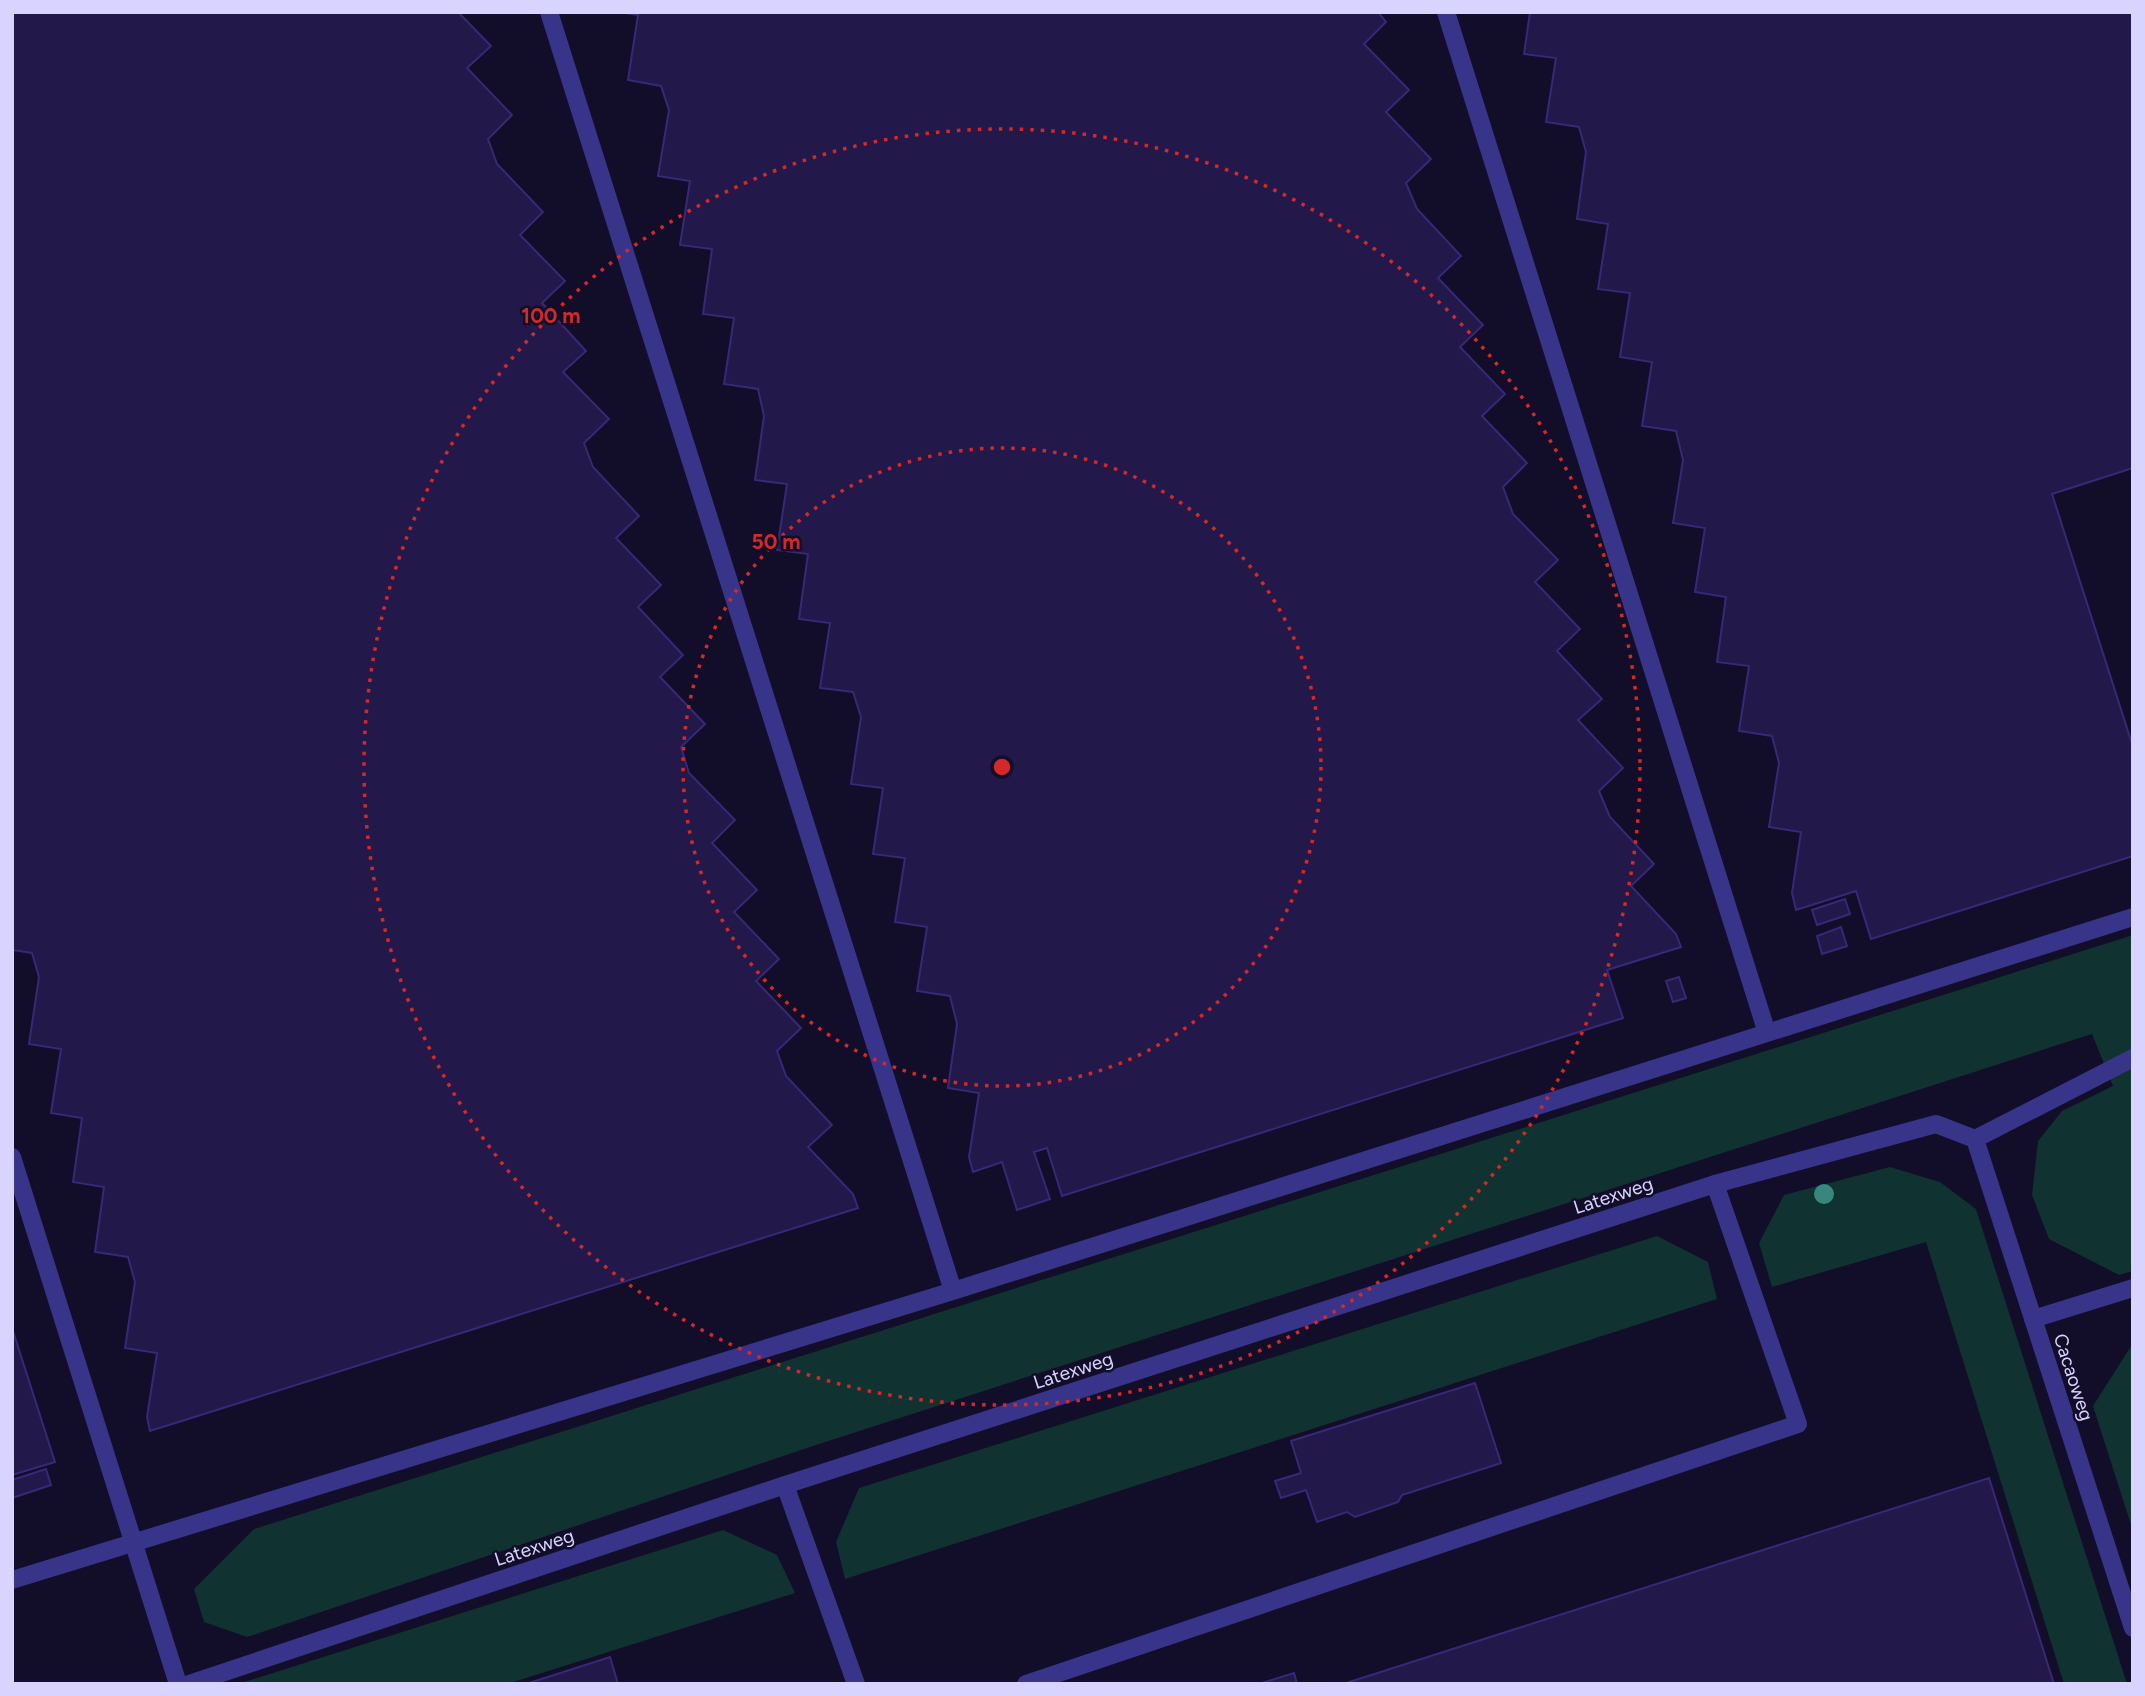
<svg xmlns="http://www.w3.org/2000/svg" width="2145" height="1696" font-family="Figtree,sans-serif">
<rect width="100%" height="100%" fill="#120d28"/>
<path fill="#103231" d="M 2133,935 L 2133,1271 L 2119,1275 L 2049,1239 L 2032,1195 L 2038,1141 L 2062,1111 L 2113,1086 L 2092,1034 L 816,1445 L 247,1637 L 204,1622 L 194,1589 L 254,1529 Z
M 1890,1167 L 1940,1182 L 1976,1209 L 2127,1684 L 2064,1684 L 1926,1242 L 1772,1287 L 1759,1243 L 1784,1195 Z
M 1657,1236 L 1708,1262 L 1717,1299 L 845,1579 L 836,1542 L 859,1488 Z
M 2133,1343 L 2133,1531 L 2093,1406 Z
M 723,1530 L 777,1555 L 795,1593 L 507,1684 L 238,1684 Z"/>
<path fill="#22184a" stroke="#382878" stroke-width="2" d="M 12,12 L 458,12 L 491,46 L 467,68 L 512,115 L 488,139 L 497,164 L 543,212 L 520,235 L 565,281 L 542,303 L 586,351 L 563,372 L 609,419 L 584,443 L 593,467 L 639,516 L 616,538 L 661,585 L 638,607 L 683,655 L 660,677 L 705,724 L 681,747 L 689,773 L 735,820 L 712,843 L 757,890 L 734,912 L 779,959 L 756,981 L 801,1028 L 777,1051 L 786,1076 L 832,1125 L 808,1147 L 853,1194 L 858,1208 L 150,1431 L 147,1417 L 157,1353 L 125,1348 L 135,1282 L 128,1257 L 95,1252 L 104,1187 L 73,1182 L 82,1118 L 51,1113 L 61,1049 L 29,1044 L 39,977 L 32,953 L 12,950 Z
M 618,12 L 1378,12 L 1386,22 L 1364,44 L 1409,90 L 1386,112 L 1431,159 L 1406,183 L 1417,209 L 1461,256 L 1438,278 L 1483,325 L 1460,347 L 1505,394 L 1482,416 L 1527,463 L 1503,487 L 1513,514 L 1558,560 L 1535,582 L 1580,629 L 1557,651 L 1602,699 L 1578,720 L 1623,768 L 1599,791 L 1610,817 L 1654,864 L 1631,886 L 1676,934 L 1681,947 L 1607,970 L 1623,1018 L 1062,1196 L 1047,1148 L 1034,1152 L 1050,1199 L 1017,1210 L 1002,1162 L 973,1172 L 969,1157 L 979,1093 L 948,1088 L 957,1024 L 950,996 L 917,991 L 927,927 L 895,922 L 905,858 L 873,854 L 883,788 L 851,784 L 861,717 L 853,692 L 820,688 L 830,623 L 799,619 L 808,554 L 777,550 L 787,484 L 755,480 L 764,416 L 758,389 L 724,384 L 734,318 L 703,314 L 712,249 L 680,245 L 690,181 L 658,176 L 669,110 L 661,86 L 628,80 L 638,15 Z
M 1530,12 L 2133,12 L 2133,468 L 2052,494 L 2133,747 L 2133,856 L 1871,939 L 1856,891 L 1796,910 L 1792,893 L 1801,832 L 1769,827 L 1779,763 L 1772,736 L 1739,731 L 1749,666 L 1717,662 L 1726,597 L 1695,592 L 1705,528 L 1673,523 L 1683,460 L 1676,431 L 1642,426 L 1652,362 L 1620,357 L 1630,293 L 1598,289 L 1608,224 L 1577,219 L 1586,152 L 1579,127 L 1546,122 L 1556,58 L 1524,54 Z
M 1845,899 L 1850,914 L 1817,925 L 1812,910 Z
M 1841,927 L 1847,946 L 1822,954 L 1817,936 Z
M 1679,977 L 1686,998 L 1673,1002 L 1666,981 Z
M 12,1328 L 55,1462 L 12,1475 Z
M 1475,1383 L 1501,1463 L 1402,1495 L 1398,1502 L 1355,1517 L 1347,1512 L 1317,1522 L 1306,1490 L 1281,1498 L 1275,1481 L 1301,1473 L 1291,1441 Z
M 46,1469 L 51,1485 L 12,1498 L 12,1480 Z
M 1989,1478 L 2054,1684 L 1343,1684 Z
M 610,1657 L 618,1684 L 526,1684 Z
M 1294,1673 L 1297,1684 L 1259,1684 Z"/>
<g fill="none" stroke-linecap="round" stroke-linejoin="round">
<path stroke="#38348a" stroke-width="18" d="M 549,12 L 953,1291
M 1446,12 L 1767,1033
M 1975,1139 L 2133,1058
M 12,1157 L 178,1684
M 2033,1319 L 2133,1288
M 785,1485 L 856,1684
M 12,1580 L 953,1291 L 2133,917
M 1026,1684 L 1798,1424 L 1715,1184"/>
<path stroke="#38348a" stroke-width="18" d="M 189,1684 L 785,1485 L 1715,1184 L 1936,1124 L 1975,1139 L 2133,1628"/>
</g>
<circle fill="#37877f" cx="1824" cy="1194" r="10"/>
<g fill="none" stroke="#d62828" stroke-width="3.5" stroke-dasharray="3.5 7">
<circle cx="1002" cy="767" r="319"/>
<circle cx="1002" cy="767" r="638"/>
</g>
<g text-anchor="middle" stroke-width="5" stroke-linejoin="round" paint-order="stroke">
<g font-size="19" fill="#d9d4ff" stroke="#120d28">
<text transform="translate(1613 1195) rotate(-18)" y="7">Latexweg</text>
<text transform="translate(1073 1370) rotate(-18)" y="7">Latexweg</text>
<text transform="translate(2074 1377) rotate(72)" y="7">Cacaoweg</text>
<text transform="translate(534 1547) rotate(-18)" y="7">Latexweg</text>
</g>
</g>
<circle cx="1002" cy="767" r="10" fill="#d62828" stroke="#120d28" stroke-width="3.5"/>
<g font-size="21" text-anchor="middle" font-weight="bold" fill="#d62828" stroke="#120d28" stroke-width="5" stroke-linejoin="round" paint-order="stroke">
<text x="551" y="323">100 m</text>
<text x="776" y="549">50 m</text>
</g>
<rect width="2145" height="1696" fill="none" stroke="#d9d4ff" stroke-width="28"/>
</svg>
